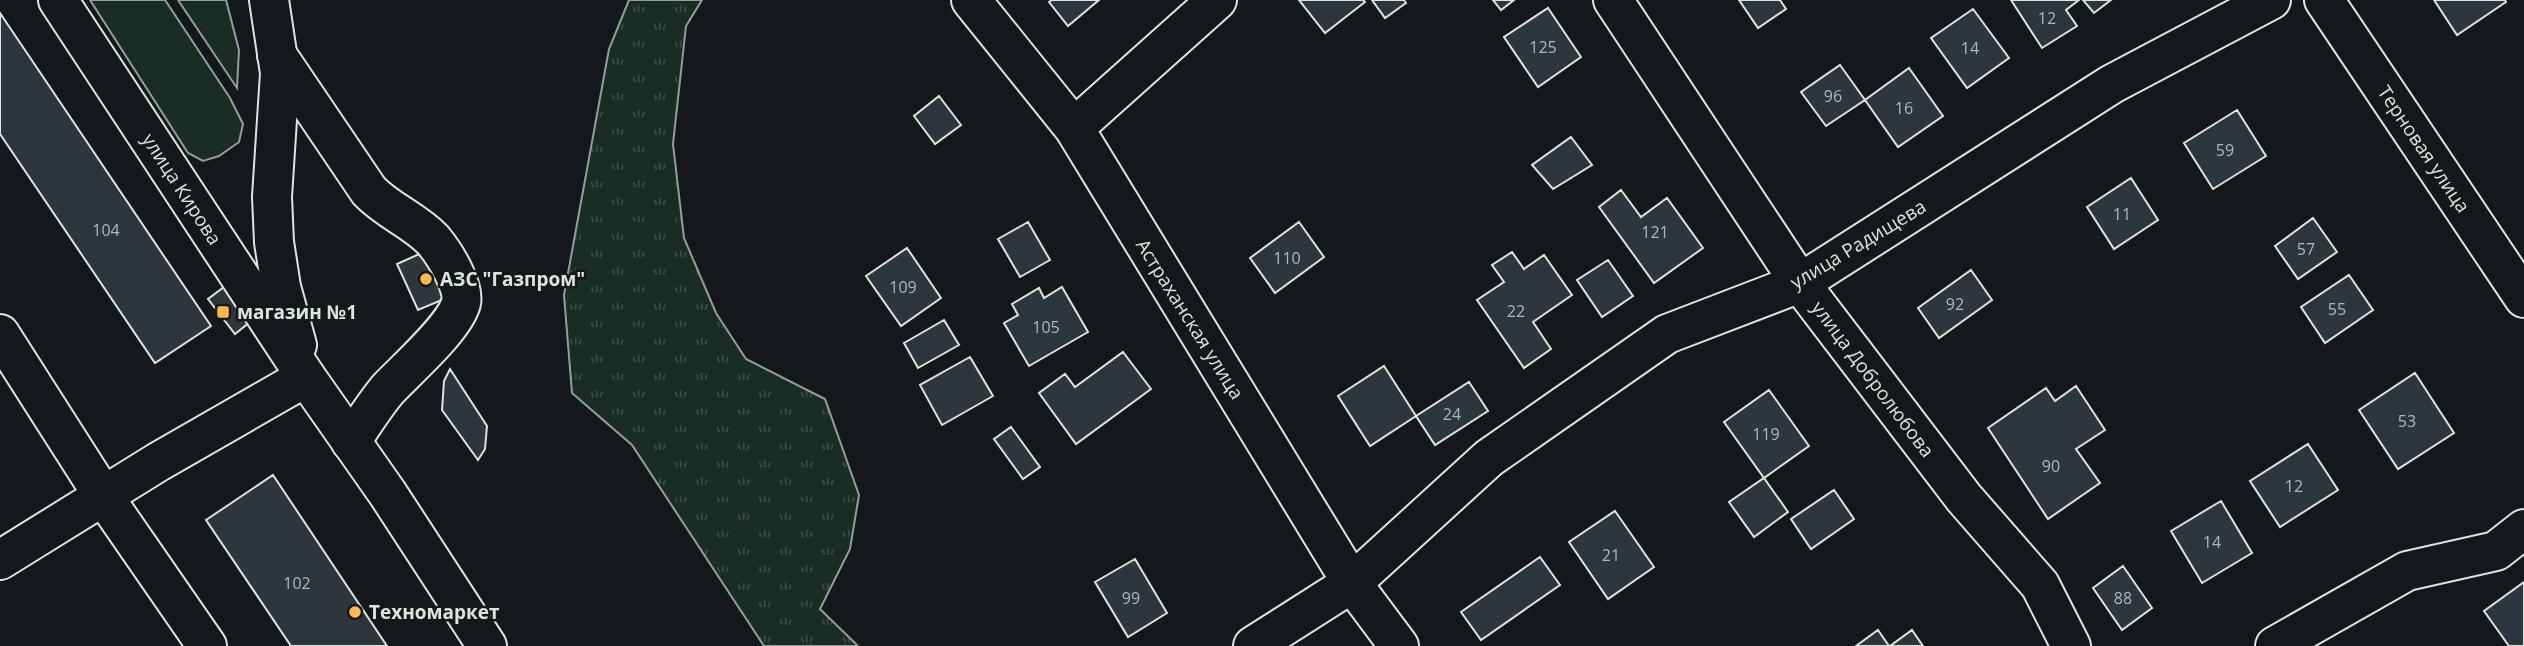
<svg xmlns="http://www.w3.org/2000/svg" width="2524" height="646" font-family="'Open Sans',sans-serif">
<defs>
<pattern id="park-tufts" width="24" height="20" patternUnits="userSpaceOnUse" patternTransform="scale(1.75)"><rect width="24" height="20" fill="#1a2d24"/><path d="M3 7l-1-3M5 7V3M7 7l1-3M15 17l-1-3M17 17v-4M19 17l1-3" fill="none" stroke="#3b4b43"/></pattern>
</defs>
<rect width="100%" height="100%" fill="#14181c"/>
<path fill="#1a2d24" stroke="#939e99" stroke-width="2" d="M 90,0 L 165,0 L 230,98 L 243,124 L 239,142 L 219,156 L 203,161 L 188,153 Z
M 178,0 L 226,0 L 239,50 L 237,88 Z"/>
<path fill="url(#park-tufts)" stroke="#939e99" stroke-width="2" d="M 629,0 L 702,0 L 686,26 L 673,144 L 684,238 L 716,313 L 746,359 L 825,399 L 859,495 L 850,549 L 820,609 L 858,646 L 764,646 L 632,445 L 572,393 L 564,295 L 609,49 Z"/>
<path fill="#2c363c" stroke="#d8e6dc" stroke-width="2" d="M 1052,0 L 1099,0 L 1068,26 L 1049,2 Z
M 1299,0 L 1363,0 L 1365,2 L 1325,33 Z
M 1372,0 L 1404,0 L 1406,3 L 1385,18 Z
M 1493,0 L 1514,0 L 1501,10 Z
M 1739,0 L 1780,0 L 1786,9 L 1758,28 Z
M 2011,0 L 2079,0 L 2066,10 L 2077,26 L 2042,48 Z
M 2083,0 L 2111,0 L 2094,13 Z
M 2434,0 L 2505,0 L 2506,2 L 2457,35 Z
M 1548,8 L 1581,57 L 1538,87 L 1504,37 Z
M 1973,9 L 2009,58 L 1967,88 L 1931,38 Z
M 0,13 L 211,326 L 155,363 L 0,134 Z
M 1840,65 L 1865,100 L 1826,126 L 1801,92 Z
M 1909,68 L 1943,116 L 1898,147 L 1865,100 Z
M 939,96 L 961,125 L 935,144 L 914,116 Z
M 2237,110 L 2266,156 L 2213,189 L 2184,143 Z
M 1571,137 L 1592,165 L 1553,189 L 1532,165 Z
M 2131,178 L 2158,220 L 2114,249 L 2087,207 Z
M 1621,190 L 1641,217 L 1667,198 L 1703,248 L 1654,283 L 1599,207 Z
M 2313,218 L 2337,252 L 2298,279 L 2275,246 Z
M 1028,222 L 1050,260 L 1020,277 L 998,239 Z
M 1299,222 L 1324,257 L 1275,293 L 1250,258 Z
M 435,247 L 456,294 L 418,310 L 397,264 Z
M 907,248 L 941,298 L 901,326 L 866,276 Z
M 1512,252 L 1524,269 L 1544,255 L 1572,295 L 1533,322 L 1551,349 L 1524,368 L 1477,300 L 1504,282 L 1492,265 Z
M 1608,260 L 1633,296 L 1602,317 L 1577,280 Z
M 1971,270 L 1992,300 L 1939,338 L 1918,308 Z
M 2349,275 L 2373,310 L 2325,343 L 2301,307 Z
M 224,287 L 251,321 L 235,334 L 208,299 Z
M 1062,287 L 1088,332 L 1029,366 L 1004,323 L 1018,315 L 1012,304 L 1039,288 L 1044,298 Z
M 944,320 L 959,345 L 918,368 L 904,343 Z
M 1123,352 L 1151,389 L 1076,444 L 1039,393 L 1065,374 L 1075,387 Z
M 970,357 L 993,396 L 942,425 L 920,385 Z
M 1384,366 L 1416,416 L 1370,446 L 1338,396 Z
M 450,369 L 487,426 L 485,449 L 478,460 L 442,410 L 444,381 Z
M 2415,373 L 2454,433 L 2398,469 L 2359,410 Z
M 1469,382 L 1488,411 L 1435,445 L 1416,416 Z
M 2076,386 L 2105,430 L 2076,449 L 2100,483 L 2048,519 L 1988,428 L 2046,388 L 2055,401 Z
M 1769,390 L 1809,446 L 1764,478 L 1724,422 Z
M 1011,427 L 1040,467 L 1023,479 L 994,439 Z
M 2308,444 L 2338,490 L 2280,527 L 2250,481 Z
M 273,475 L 387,646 L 291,646 L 206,520 Z
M 1764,478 L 1788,512 L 1754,537 L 1729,502 Z
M 1834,490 L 1854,519 L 1811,549 L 1791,519 Z
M 2221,501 L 2252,553 L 2202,583 L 2171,531 Z
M 1615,511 L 1654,567 L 1608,599 L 1569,542 Z
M 1540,557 L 1560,585 L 1481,640 L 1461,612 Z
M 1135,559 L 1167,613 L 1128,637 L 1095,582 Z
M 2123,566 L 2152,608 L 2122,630 L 2093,588 Z
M 2524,582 L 2524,646 L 2509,646 L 2484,611 Z
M 1878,630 L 1889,646 L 1856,646 Z
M 1912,630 L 1923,646 L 1890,646 Z"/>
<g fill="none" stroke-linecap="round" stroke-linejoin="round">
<g stroke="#d8e6dc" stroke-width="42">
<path id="minor" d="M 971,0 L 1074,128 L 1352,583 L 1399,646
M 1613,0 L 1800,283 L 1964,498 L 2040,585 L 2071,646
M 2324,0 L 2524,298
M 277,55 L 369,191 C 388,211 414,220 433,240 C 444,253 465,286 461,303 C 454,328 407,369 388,389 C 374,406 363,423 351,442
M 1074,128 L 1217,0
M 0,334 L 104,497 L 207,646
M 0,560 L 158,462 L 306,377
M 1253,646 L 1352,583 L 1489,458 L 1667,334 L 1800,283 L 2112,84 L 2271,0
M 2275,646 L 2407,571 L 2496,551 L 2524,529"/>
</g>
<g stroke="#d8e6dc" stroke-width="42">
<path id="major" d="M 58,0 L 306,377 L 388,494 L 487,646
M 269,0 L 280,73 L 272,197 L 274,242 L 281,287 L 297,345"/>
</g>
<use href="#minor" stroke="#14181c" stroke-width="38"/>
<use href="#major" stroke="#14181c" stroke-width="38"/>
</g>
<g fill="#ffb74d" stroke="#14181c" stroke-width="2.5">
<circle cx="426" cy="279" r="7"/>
<rect x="216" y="305" width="14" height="14" rx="3.5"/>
<circle cx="355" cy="612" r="7"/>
</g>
<g text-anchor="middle" stroke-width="5" stroke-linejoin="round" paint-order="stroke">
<g font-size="16" fill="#adbab4">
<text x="2047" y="24">12</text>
<text x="1543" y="53">125</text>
<text x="1970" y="54">14</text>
<text x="1833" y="102">96</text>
<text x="1904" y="114">16</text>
<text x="2225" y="156">59</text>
<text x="2122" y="220">11</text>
<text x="106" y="236">104</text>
<text x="1655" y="238">121</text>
<text x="2306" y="255">57</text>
<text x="1287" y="264">110</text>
<text x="903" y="293">109</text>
<text x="1955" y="310">92</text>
<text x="2337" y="315">55</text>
<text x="1516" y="317">22</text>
<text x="1046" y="333">105</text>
<text x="1452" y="420">24</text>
<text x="2407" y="427">53</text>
<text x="1766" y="440">119</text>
<text x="2051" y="472">90</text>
<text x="2294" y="492">12</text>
<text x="2212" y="548">14</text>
<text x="1611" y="561">21</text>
<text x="297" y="589">102</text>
<text x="1131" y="604">99</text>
<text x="2123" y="604">88</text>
</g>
<g font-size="19" fill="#d8e6dc" stroke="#14181c">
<text transform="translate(2424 149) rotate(56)" y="7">Терновая улица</text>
<text transform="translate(182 189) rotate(57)" y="7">улица Кирова</text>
<text transform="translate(1858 244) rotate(-31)" y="7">улица Радищева</text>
<text transform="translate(1190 319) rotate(58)" y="7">Астраханская улица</text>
<text transform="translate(1873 379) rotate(53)" y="7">улица Добролюбова</text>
</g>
<g font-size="19" font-weight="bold" fill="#d8e6dc" stroke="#14181c" text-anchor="start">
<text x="440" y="286">АЗС "Газпром"</text>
<text x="237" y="319">магазин №1</text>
<text x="369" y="619">Техномаркет</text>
</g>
</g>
</svg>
